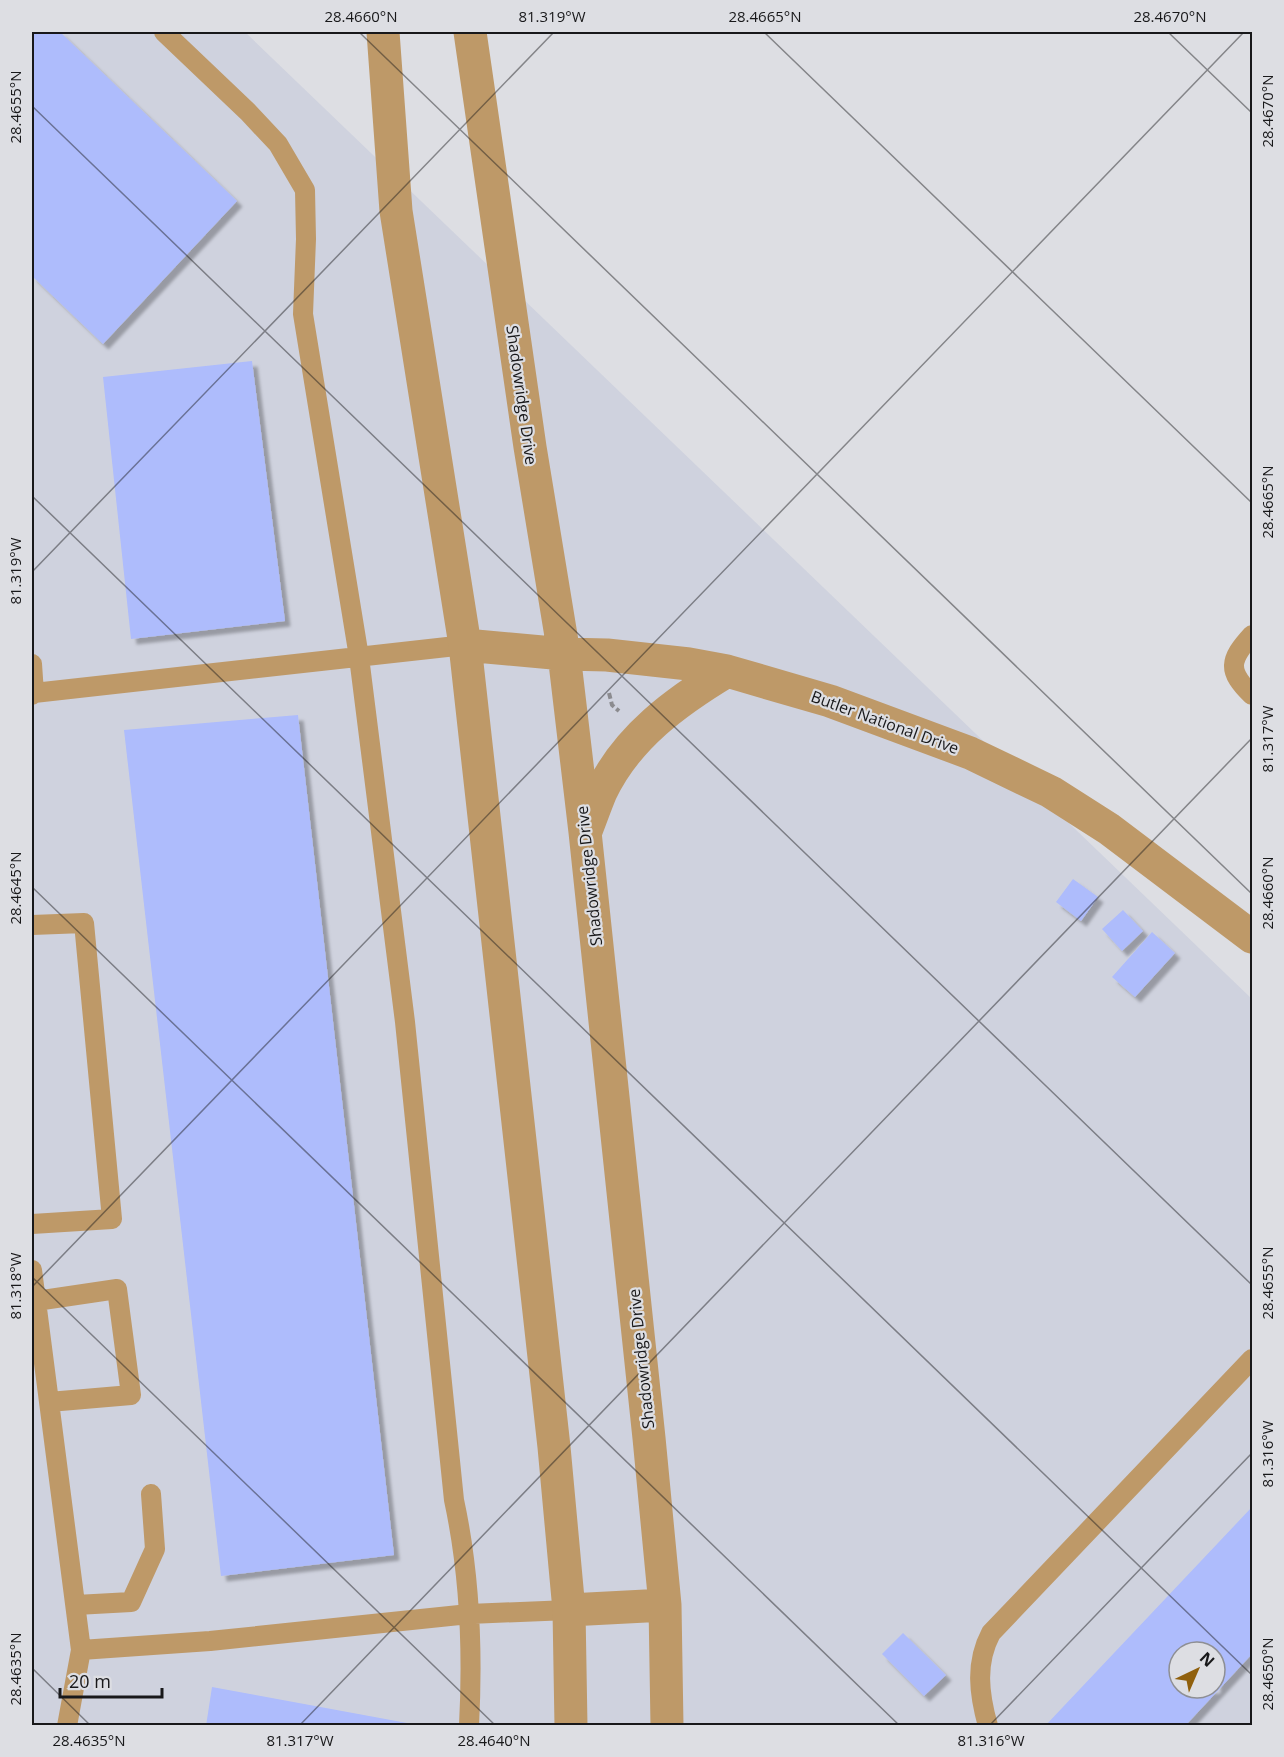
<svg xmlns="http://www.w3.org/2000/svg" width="1284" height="1757" font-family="'Open Sans',sans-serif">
<defs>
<filter id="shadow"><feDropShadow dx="5.5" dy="5.5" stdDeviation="1.5" flood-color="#0004"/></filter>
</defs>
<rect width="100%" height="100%" fill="#dddee3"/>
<path fill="#cfd2de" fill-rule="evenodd" d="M 32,32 L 245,32 L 1252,999 L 1252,1725 L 32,1726 ZM 1179,1652 L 1215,1652 L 1215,1688 L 1179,1688 Z"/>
<path fill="#aebcfc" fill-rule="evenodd" filter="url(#shadow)" d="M 32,32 L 60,32 L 237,201 L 103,344 L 32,276 Z
M 252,361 L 285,621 L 131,639 L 103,377 Z
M 298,715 L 394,1555 L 221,1576 L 124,730 Z
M 1073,879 L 1098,897 L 1081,921 L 1056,902 Z
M 1123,910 L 1143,931 L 1122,951 L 1102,929 Z
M 1152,932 L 1175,953 L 1135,997 L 1112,977 Z
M 1252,1507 L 1252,1654 L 1185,1726 L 1045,1726 ZM 1179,1652 L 1215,1652 L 1215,1688 L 1179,1688 Z
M 903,1633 L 946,1675 L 924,1696 L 882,1654 Z
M 212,1687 L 407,1723 L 407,1726 L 206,1726 Z"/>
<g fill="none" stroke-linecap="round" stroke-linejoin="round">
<path stroke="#8b8b8f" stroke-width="4" stroke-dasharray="6 3" stroke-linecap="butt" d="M 609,693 L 612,705 L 619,711"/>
<path stroke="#be9968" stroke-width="20" d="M 164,32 L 248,112 L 278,144 L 305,190 L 306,239 L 303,314 L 359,657 L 405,1022 L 454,1500 C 470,1574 473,1650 469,1726
M 1252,635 C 1229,660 1227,671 1252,695
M 32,664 L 34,693
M 32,695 L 34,693 L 465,645
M 32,925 L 84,923 L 112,1219 L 32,1224
M 32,1270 L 81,1650 L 67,1726
M 36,1301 L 117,1289 L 131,1395 L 49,1402
M 76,1605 L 131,1602 L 155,1549 L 151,1494
M 81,1650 L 210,1641 L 469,1614 L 569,1610
M 988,1726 C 979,1694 975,1663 991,1633 L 1252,1359"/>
<path stroke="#be9968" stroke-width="33" d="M 383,32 L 396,211 L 465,645 L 554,1447 L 569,1610 L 571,1726
M 470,32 L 530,447 L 564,654 L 585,832 L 649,1438 L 665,1605 L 667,1726
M 465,645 L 564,654 L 607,655 L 689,664 L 727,671 L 830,701 L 970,753 L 1051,792 L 1109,829 L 1252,937
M 586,831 C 591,818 596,804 601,792 C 627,737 677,701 727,671
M 569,1610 L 665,1605"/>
</g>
<path fill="none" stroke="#18181a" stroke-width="1.5" stroke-opacity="0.45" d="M 359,32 L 1252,894M 764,32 L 1252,503M 1168,32 L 1252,113M 32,106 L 1252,1285M 32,496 L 1252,1675M 32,572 L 554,32M 32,887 L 900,1726M 32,1277 L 496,1726M 32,1287 L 1244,32M 32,1668 L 91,1726M 299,1726 L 1252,738M 989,1726 L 1252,1453"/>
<g text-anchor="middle" stroke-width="4.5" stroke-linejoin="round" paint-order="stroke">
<g font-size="16" fill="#18181a" stroke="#dddee3">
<text transform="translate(522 395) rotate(82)" y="6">Shadowridge Drive</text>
<text transform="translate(885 722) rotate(20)" y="6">Butler National Drive</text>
<text transform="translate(589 876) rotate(-96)" y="6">Shadowridge Drive</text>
<text transform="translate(641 1359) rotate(-96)" y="6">Shadowridge Drive</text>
</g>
</g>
<rect width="1284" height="1757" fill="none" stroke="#dddee3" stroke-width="66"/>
<g transform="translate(1197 1670) rotate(44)"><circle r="28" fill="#dddee3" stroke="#8e8f93" stroke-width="1.5"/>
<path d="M0-4.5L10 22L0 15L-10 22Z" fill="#90600d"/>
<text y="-9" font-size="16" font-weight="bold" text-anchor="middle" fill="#18181a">N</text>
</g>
<path d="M60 1688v9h102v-9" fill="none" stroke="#18181a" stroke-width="3"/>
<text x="69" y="1688" font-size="18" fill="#18181a" stroke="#dddee3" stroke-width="4.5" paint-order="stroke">20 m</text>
<rect x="33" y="33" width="1218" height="1691" fill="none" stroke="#18181a" stroke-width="2"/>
<g font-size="15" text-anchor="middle" fill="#18181a">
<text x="361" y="22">28.4660°N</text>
<text x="552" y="22">81.319°W</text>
<text x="765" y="22">28.4665°N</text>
<text x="1170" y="22">28.4670°N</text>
<text transform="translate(16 107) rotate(-90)" y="5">28.4655°N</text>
<text transform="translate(1268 111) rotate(-90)" y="5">28.4670°N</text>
<text transform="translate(1268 502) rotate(-90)" y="5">28.4665°N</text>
<text transform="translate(16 571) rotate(-90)" y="5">81.319°W</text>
<text transform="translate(1268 739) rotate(-90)" y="5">81.317°W</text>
<text transform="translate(16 888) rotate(-90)" y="5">28.4645°N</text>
<text transform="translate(1268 893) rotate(-90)" y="5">28.4660°N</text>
<text transform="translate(1268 1283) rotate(-90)" y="5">28.4655°N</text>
<text transform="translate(16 1286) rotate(-90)" y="5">81.318°W</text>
<text transform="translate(1268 1454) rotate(-90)" y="5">81.316°W</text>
<text transform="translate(16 1669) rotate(-90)" y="5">28.4635°N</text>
<text transform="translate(1268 1674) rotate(-90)" y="5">28.4650°N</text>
<text x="89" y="1746">28.4635°N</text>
<text x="300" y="1746">81.317°W</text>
<text x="494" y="1746">28.4640°N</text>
<text x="991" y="1746">81.316°W</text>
</g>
</svg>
